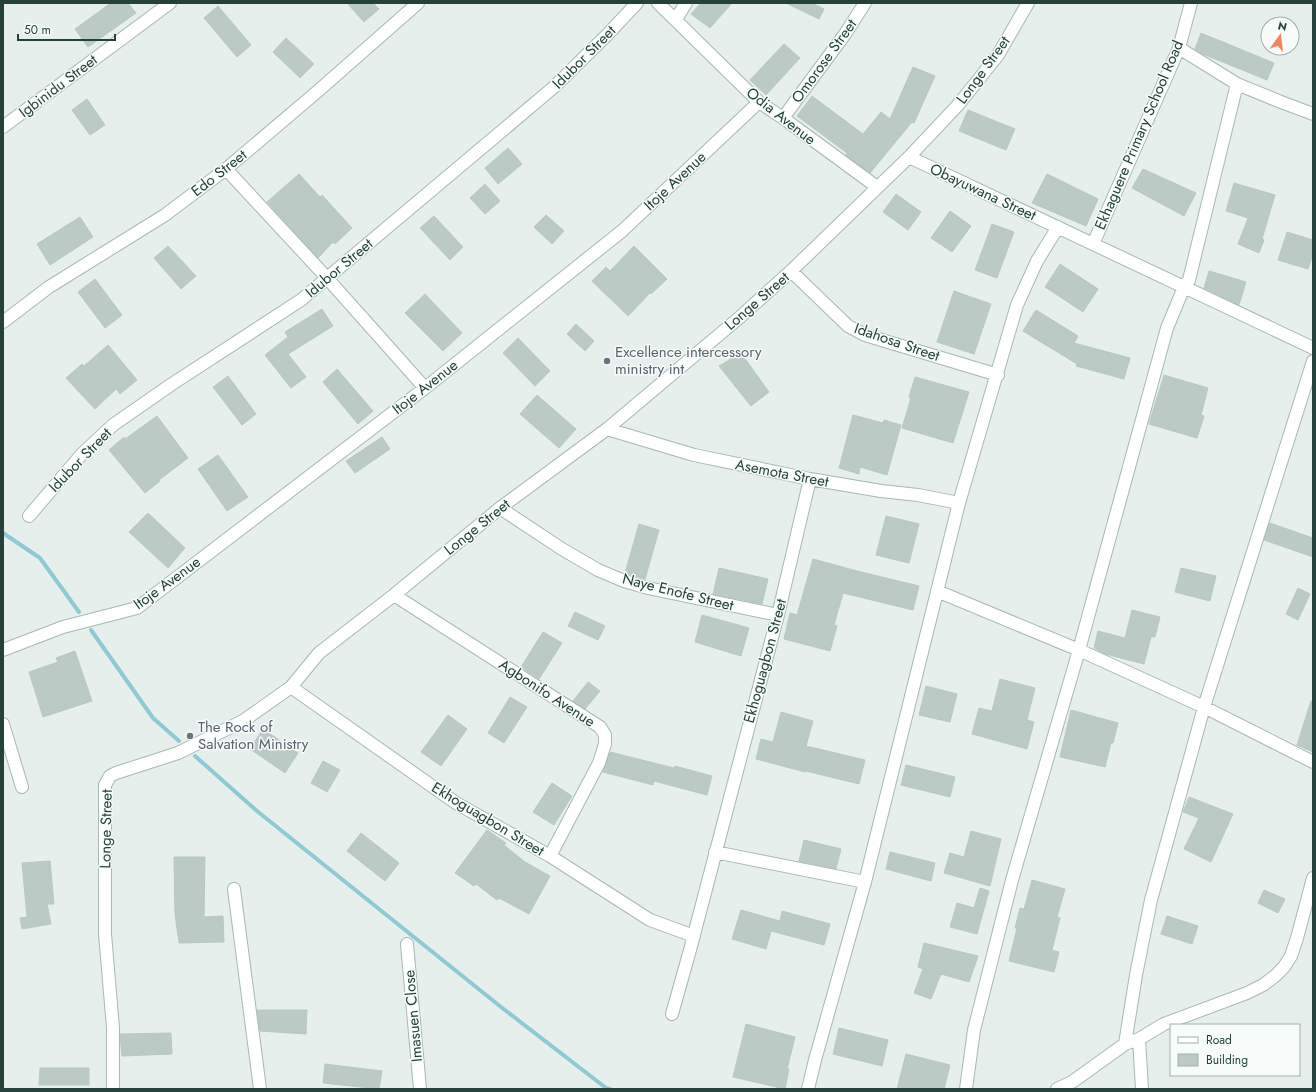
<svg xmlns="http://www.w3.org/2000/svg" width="1316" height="1092" font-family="Jost,sans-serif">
<rect width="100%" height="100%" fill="#e6efeb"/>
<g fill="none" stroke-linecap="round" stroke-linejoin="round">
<path stroke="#8ec9d4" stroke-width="4" d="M 3,533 L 40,558 L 79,612
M 91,630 L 153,718 L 179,741
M 195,756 L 257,811 L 501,1007 L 606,1088 L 610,1089"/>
</g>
<path fill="#bbcac4" stroke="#b8c9c2" d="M 111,3 L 128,3 L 136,13 L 88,47 L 75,29 Z
M 347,3 L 373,3 L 379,9 L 364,22 Z
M 701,3 L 732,3 L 710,28 L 691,14 Z
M 786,3 L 812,3 L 824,9 L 819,19 Z
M 218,6 L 251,45 L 237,57 L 204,18 Z
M 1201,33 L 1274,63 L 1267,80 L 1203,54 L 1195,49 Z
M 286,38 L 314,64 L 300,78 L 273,52 Z
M 784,44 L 800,58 L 766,95 L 750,80 Z
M 913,67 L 935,76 L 914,123 L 912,122 L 870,173 L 846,155 L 847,153 L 797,116 L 812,96 L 863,134 L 881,112 L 890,119 Z
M 87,99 L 105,125 L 90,135 L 72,110 Z
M 968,110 L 1015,129 L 1006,150 L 959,131 Z
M 508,148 L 522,164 L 498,184 L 485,168 Z
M 1143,169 L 1196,193 L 1184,216 L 1132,188 Z
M 299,174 L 320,197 L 322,195 L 352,228 L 335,244 L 333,242 L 318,258 L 267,202 Z
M 1047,174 L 1098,199 L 1086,226 L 1032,203 Z
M 1234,183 L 1275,195 L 1262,239 L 1264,240 L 1259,253 L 1238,244 L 1248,218 L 1226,211 Z
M 485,184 L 500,201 L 485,214 L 470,198 Z
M 896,194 L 921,212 L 908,230 L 883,212 Z
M 950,211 L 971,226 L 952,252 L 931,238 Z
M 546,215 L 564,231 L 552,244 L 534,227 Z
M 434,216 L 463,247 L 450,260 L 420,228 Z
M 80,217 L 93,237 L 50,265 L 37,244 Z
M 992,224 L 1014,232 L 997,278 L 975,270 Z
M 1287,232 L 1313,240 L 1313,254 L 1308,269 L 1278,260 Z
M 168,246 L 196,276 L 181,289 L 154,258 Z
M 634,246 L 667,279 L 651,294 L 650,293 L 628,316 L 592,281 L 606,267 L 610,271 Z
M 1060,264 L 1098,289 L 1083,312 L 1045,287 Z
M 1209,271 L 1246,282 L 1239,305 L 1204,288 Z
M 95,279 L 122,315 L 105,328 L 78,292 Z
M 954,291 L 991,304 L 974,354 L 937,342 Z
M 425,294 L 462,333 L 443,351 L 405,313 Z
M 322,309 L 333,326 L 288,354 L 306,377 L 291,388 L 265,355 L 288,337 L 285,332 Z
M 1036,310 L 1078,336 L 1074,343 L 1130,358 L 1124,379 L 1076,366 L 1077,364 L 1023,331 Z
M 576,324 L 594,341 L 585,351 L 567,334 Z
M 518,338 L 550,371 L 535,386 L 503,353 Z
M 108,345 L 137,380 L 120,394 L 116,389 L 95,409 L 66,378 L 82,364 L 84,366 Z
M 741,353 L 769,392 L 751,406 L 719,366 Z
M 337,369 L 373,411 L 358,424 L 323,382 Z
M 1164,375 L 1208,388 L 1201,415 L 1204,416 L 1197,438 L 1149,424 Z
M 228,376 L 256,414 L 242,425 L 213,387 Z
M 915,377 L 969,392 L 953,443 L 902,428 L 911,398 L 909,397 Z
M 537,395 L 576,429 L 559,448 L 520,414 Z
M 853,415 L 883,423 L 884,420 L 901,425 L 887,475 L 860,467 L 859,474 L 839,468 Z
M 157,416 L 188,458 L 159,480 L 160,481 L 145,493 L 109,450 L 124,437 L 125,439 Z
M 382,437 L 390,449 L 355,473 L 346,461 Z
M 218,455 L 248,497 L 227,511 L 198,469 Z
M 148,513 L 185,548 L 168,568 L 129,532 Z
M 886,516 L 919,524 L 909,563 L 876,555 Z
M 1270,523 L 1313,538 L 1313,557 L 1264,540 Z
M 639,524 L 659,530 L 645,579 L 625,573 Z
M 813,559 L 857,571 L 919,586 L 913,610 L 843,593 L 834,625 L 837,626 L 830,651 L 784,639 L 790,613 L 797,615 Z
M 719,568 L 768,579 L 762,604 L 713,594 Z
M 1181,568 L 1216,576 L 1210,601 L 1175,592 Z
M 1298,588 L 1310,594 L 1298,620 L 1286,614 Z
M 1132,610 L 1160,617 L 1155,637 L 1151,637 L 1144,664 L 1105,654 L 1094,648 L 1098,631 L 1125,638 Z
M 575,612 L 605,626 L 598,640 L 568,626 Z
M 702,615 L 749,628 L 741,656 L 695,642 Z
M 543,632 L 562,643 L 539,679 L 521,667 Z
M 75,651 L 92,701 L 43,717 L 29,672 L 58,662 L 56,658 Z
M 1000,679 L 1035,688 L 1027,720 L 1034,722 L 1027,749 L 972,734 L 979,708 L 992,711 Z
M 588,682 L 600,691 L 585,709 L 573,701 Z
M 926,686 L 957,694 L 950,722 L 919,715 Z
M 510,697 L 527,707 L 504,743 L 488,733 Z
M 1311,701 L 1313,701 L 1313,752 L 1297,745 Z
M 1071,710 L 1118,723 L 1113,743 L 1111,743 L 1105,767 L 1060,757 Z
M 781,712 L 813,721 L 806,746 L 865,760 L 859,784 L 806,771 L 805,772 L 756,759 L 761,739 L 773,742 Z
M 448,715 L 467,729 L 441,766 L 421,752 Z
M 263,729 L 298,753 L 285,773 L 250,749 Z
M 610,752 L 674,768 L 675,766 L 712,776 L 707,795 L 654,781 L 653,785 L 603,772 Z
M 323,761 L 340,770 L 327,792 L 311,783 Z
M 906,765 L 955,777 L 950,797 L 901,785 Z
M 552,783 L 572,796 L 554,825 L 533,812 Z
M 1189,797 L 1233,814 L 1211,862 L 1184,849 L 1199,818 L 1183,812 Z
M 487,830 L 506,843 L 504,845 L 525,862 L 550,876 L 529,914 L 499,898 L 497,900 L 476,884 L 474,886 L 455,873 Z
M 971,831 L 1001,839 L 990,886 L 944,873 L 950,853 L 964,857 Z
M 361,833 L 399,863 L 385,881 L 347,851 Z
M 804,840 L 841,849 L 836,869 L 799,861 Z
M 890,852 L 935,863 L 931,881 L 886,869 Z
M 174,857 L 205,857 L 204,917 L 223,916 L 224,942 L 179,943 L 175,914 Z
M 50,861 L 54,904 L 47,904 L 51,924 L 22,929 L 20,918 L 27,917 L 22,863 Z
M 1032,880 L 1065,889 L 1057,917 L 1060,918 L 1052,950 L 1059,952 L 1054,972 L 1009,961 L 1017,928 L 1015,928 L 1020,908 L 1024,909 Z
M 980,888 L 989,891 L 977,934 L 950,927 L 957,903 L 974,908 Z
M 1264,890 L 1285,899 L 1278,913 L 1258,903 Z
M 741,910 L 780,921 L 782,911 L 830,924 L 824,945 L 771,931 L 766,949 L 732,939 Z
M 1167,916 L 1198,926 L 1192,944 L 1161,934 Z
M 924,943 L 978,956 L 969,982 L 941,974 L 931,999 L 914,993 L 923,969 L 918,967 Z
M 257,1010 L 307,1010 L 306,1034 L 260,1031 Z
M 746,1024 L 795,1037 L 787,1069 L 789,1069 L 785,1089 L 733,1077 Z
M 839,1028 L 888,1040 L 882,1066 L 833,1054 Z
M 171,1033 L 172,1054 L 122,1056 L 120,1034 Z
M 906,1054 L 950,1065 L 944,1089 L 897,1089 Z
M 325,1064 L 382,1071 L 379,1089 L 323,1083 Z
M 40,1068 L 89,1068 L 89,1085 L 39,1085 Z"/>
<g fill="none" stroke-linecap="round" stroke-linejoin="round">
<g stroke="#a8b8b2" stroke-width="14">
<path id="minor" d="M 658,3 L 759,102 L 783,118 L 877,187
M 676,19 L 686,3
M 1179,48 L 1237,84 L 1281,102 L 1313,114
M 783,118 L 845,34 L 865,3
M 3,127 L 170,3
M 909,157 L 1313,348
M 226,169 L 327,278 L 425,388
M 1093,244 L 1179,48 L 1191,3
M 791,271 L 848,326 L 865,335 L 998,375
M 3,322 L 49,287 L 165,215 L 226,169 L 318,91 L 418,3
M 607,429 L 694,455 L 810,479 L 881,491 L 918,495 L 959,503
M 500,508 L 562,549 L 598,570 L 624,581 L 648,588 L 778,615
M 29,516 L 82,454 L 113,425 L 172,384 L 301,300 L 554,87 L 608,34 L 637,3
M 937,591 L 1079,650 L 1204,707 L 1313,762
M 394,595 L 600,727 L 605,735 L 605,744 L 599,763 L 550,856
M 3,650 L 63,627 L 137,608 L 425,388 L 622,231 L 759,102
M 291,687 L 456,803 L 550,856 L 650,920 L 694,936
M 3,724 L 22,787
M 715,852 L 865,882
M 234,889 L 260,1089
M 407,944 L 420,1089
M 672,1014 L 690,950 L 778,615 L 810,479
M 1139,1039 L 1142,1089
M 1125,1044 L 1136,975 L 1151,900 L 1204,707 L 1313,361
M 113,1089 L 113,1028 L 105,934 L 105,785 L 110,776 L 116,773 L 178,753 L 243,721 L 291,687 L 319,653 L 394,595 L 500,508 L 607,429 L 739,318 L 791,271 L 909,157 L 958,105 L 998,55 L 1028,3
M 808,1089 L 815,1060 L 865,882 L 959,503 L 1017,305 L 1037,261 L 1058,227
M 966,1089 L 974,1030 L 1012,880 L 1079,650 L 1167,328 L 1184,287 L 1189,280 L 1237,84
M 1057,1089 L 1072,1082 L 1125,1044 L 1139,1039 L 1164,1024 L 1247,993 L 1263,985 L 1275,976 L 1284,967 L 1291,956 L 1297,938 L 1313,878"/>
</g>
<use href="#minor" stroke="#fff" stroke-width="12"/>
</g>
<g fill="#6b7280" stroke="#f7fbf9" stroke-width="1.5">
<circle cx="607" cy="361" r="4"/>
<circle cx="190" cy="736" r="4"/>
</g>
<g text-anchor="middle" stroke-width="3" stroke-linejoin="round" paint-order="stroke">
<g font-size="15" fill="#24423a" stroke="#f7fbf9">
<text transform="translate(584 57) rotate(-45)" y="5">Idubor Street</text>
<text transform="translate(824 61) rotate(-54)" y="5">Omorose Street</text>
<text transform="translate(983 70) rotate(-54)" y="5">Longe Street</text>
<text transform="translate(58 86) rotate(-37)" y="5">Igbinidu Street</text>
<text transform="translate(781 116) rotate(38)" y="5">Odia Avenue</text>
<text transform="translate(1139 135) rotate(-67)" y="5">Ekhaguere Primary School Road</text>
<text transform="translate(219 173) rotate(-38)" y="5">Edo Street</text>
<text transform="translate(675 181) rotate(-43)" y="5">Itoje Avenue</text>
<text transform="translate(983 192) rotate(25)" y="5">Obayuwana Street</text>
<text transform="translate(339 268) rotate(-40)" y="5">Idubor Street</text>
<text transform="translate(757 301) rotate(-41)" y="5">Longe Street</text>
<text transform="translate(897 342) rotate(19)" y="5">Idahosa Street</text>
<text transform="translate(425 387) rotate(-38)" y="5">Itoje Avenue</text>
<text transform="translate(80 460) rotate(-46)" y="5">Idubor Street</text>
<text transform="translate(782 473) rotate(11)" y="5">Asemota Street</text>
<text transform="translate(477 527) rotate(-39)" y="5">Longe Street</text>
<text transform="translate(167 583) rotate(-36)" y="5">Itoje Avenue</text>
<text transform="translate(678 592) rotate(14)" y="5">Naye Enofe Street</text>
<text transform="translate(765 661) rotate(-75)" y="5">Ekhoguagbon Street</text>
<text transform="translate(547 693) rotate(33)" y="5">Agbonifo Avenue</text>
<text transform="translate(488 819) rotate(31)" y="5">Ekhoguagbon Street</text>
<text transform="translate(106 829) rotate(-89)" y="5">Longe Street</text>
<text transform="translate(413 1016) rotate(-95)" y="5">Imasuen Close</text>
</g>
<g font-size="15" fill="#5b616d" stroke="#f7fbf9" text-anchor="start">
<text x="615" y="357">Excellence intercessory<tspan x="615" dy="17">ministry int</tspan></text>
<text x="198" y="732">The Rock of<tspan x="198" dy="17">Salvation Ministry</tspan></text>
</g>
</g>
<rect width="1316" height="1092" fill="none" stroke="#24423a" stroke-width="8"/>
<rect x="1170" y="1024" width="130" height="52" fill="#f7fbf9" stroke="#a3b1ad"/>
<rect x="1178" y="1037" width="20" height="6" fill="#ffffff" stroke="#a3b1ad"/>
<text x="1206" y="1044" font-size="12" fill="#24423a">Road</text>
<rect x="1178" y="1054" width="20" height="12" fill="#bbcac4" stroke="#a3b1ad"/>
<text x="1206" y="1064" font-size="12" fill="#24423a">Building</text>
<g transform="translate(1280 36) rotate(14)"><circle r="19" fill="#f7fbf9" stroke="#a3b1ad"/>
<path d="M0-3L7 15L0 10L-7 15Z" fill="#f4845f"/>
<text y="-6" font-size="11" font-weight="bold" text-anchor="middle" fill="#24423a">N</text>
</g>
<path d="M18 34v6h97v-6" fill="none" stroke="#24423a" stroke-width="2"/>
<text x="24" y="34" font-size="12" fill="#24423a" stroke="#f7fbf9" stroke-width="3" paint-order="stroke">50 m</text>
</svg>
